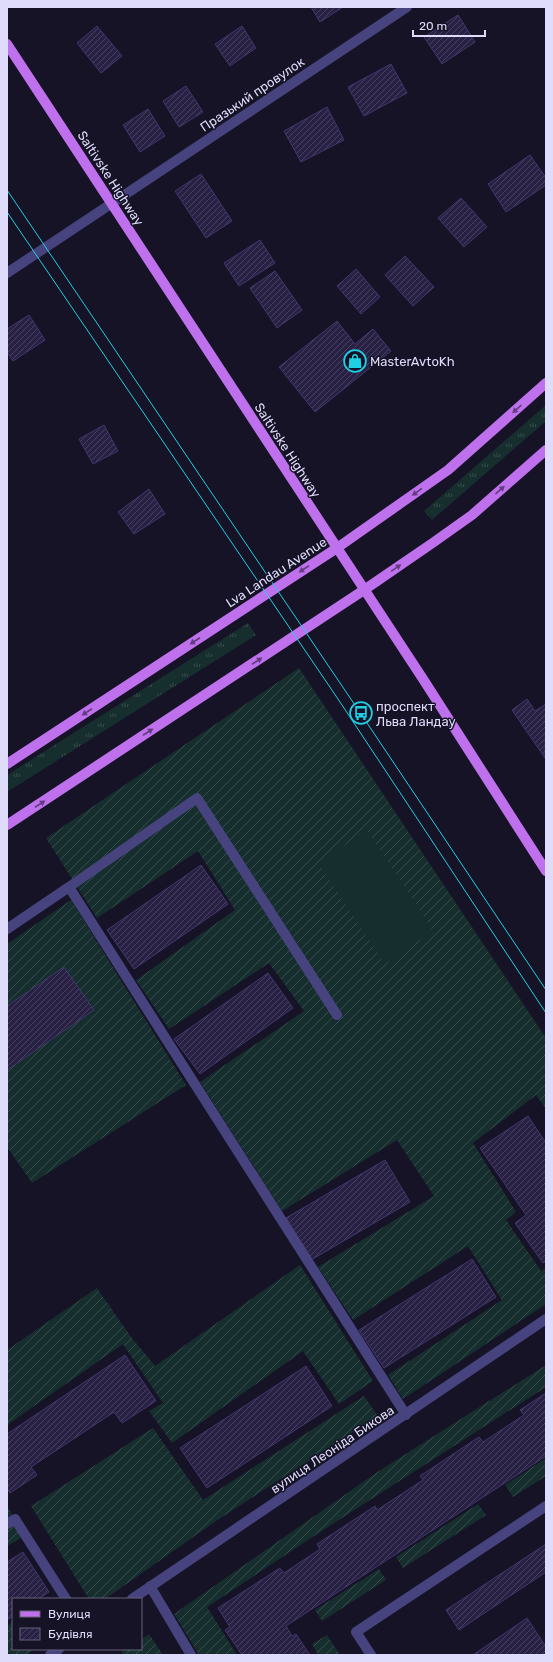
<svg xmlns="http://www.w3.org/2000/svg" width="553" height="1662" font-family="Rubik,sans-serif">
<defs>
<pattern id="grass-tufts" width="24" height="20" patternUnits="userSpaceOnUse"><rect width="24" height="20" fill="#162f2e"/><path d="M3 7l-1-3M5 7V3M7 7l1-3M15 17l-1-3M17 17v-4M19 17l1-3" fill="none" stroke="#374d4d"/></pattern>
<pattern id="garden-furrows" width="10" height="10" patternUnits="userSpaceOnUse"><rect width="10" height="10" fill="#162f2e"/><path d="M-1 1l2-2M0 10L10 0M9 11l2-2" fill="none" stroke="#374d4d"/></pattern>
<pattern id="building-hatch" width="6" height="6" patternUnits="userSpaceOnUse"><rect width="6" height="6" fill="#282144"/><path d="M-1 1l2-2M0 6l6-6M5 7l2-2" fill="none" stroke="#474160"/></pattern>
</defs>
<rect width="100%" height="100%" fill="#161326"/>
<path fill="url(#grass-tufts)" d="M 546,405 L 546,421 L 432,520 L 424,511 Z
M 248,623 L 256,635 L 7,792 L 7,775 Z"/>
<path fill="url(#garden-furrows)" d="M 299,668 L 546,1038 L 546,1109 L 536,1095 L 473,1143 L 516,1212 L 506,1220 L 541,1271 L 546,1268 L 546,1304 L 403,1399 L 388,1375 L 502,1300 L 468,1246 L 353,1320 L 318,1267 L 434,1196 L 397,1140 L 282,1211 L 200,1082 L 304,1011 L 269,963 L 169,1029 L 136,980 L 235,910 L 198,851 L 97,918 L 46,838 Z
M 71,900 L 186,1085 L 32,1183 L 7,1147 L 7,944 Z
M 300,1265 L 373,1381 L 339,1404 L 303,1351 L 172,1443 L 149,1411 L 163,1403 L 123,1344 L 7,1425 L 7,1350 L 97,1288 L 131,1337 L 155,1366 Z
M 546,1365 L 546,1387 L 317,1534 L 207,1607 L 237,1655 L 199,1655 L 174,1614 L 376,1473 Z
M 364,1396 L 378,1416 L 216,1521 L 105,1599 L 89,1599 L 31,1506 L 153,1428 L 203,1500 Z
M 546,1458 L 546,1476 L 513,1497 L 505,1485 Z
M 478,1504 L 486,1515 L 403,1568 L 396,1557 Z
M 7,1505 L 23,1537 L 7,1546 Z
M 379,1569 L 386,1580 L 322,1621 L 315,1610 Z
M 13,1622 L 13,1649 L 35,1649 L 26,1655 L 7,1655 L 7,1626 Z
M 149,1634 L 163,1655 L 123,1655 L 122,1652 L 126,1649 L 141,1649 L 141,1640 Z
M 327,1635 L 340,1655 L 318,1655 L 312,1644 Z"/>
<path fill="#162f2e" d="M 367,830 L 433,931 L 385,964 L 318,863 Z"/>
<path fill="url(#building-hatch)" stroke="#41366e" d="M 311,7 L 343,7 L 320,22 Z
M 458,15 L 475,42 L 442,64 L 424,37 Z
M 97,26 L 122,56 L 101,73 L 77,43 Z
M 242,26 L 256,48 L 230,66 L 215,44 Z
M 391,64 L 407,93 L 364,116 L 348,87 Z
M 186,86 L 203,112 L 179,127 L 163,101 Z
M 327,107 L 344,140 L 301,162 L 284,131 Z
M 148,109 L 165,136 L 140,152 L 123,125 Z
M 530,155 L 546,178 L 546,185 L 506,212 L 488,184 Z
M 201,174 L 232,221 L 206,238 L 175,191 Z
M 461,198 L 487,227 L 464,247 L 438,218 Z
M 260,240 L 275,263 L 239,286 L 224,263 Z
M 405,256 L 434,287 L 413,306 L 385,275 Z
M 356,269 L 380,297 L 361,314 L 337,286 Z
M 275,271 L 302,310 L 277,328 L 250,288 Z
M 29,315 L 45,340 L 13,361 L 7,352 L 7,329 Z
M 337,321 L 355,344 L 373,329 L 391,351 L 315,412 L 279,367 Z
M 104,425 L 118,451 L 93,464 L 79,439 Z
M 149,489 L 165,514 L 134,534 L 118,512 Z
M 527,699 L 535,711 L 546,704 L 545,758 L 512,710 Z
M 201,865 L 228,904 L 134,969 L 107,930 Z
M 64,967 L 94,1010 L 7,1070 L 7,1006 Z
M 268,973 L 293,1008 L 200,1074 L 174,1039 Z
M 528,1116 L 546,1143 L 546,1261 L 543,1263 L 515,1223 L 526,1215 L 480,1148 Z
M 385,1160 L 410,1202 L 311,1260 L 286,1218 Z
M 472,1259 L 496,1297 L 384,1368 L 359,1330 Z
M 125,1355 L 156,1401 L 122,1423 L 114,1412 L 31,1467 L 37,1475 L 10,1493 L 7,1488 L 7,1434 Z
M 306,1366 L 332,1406 L 207,1488 L 180,1448 Z
M 546,1393 L 546,1456 L 286,1626 L 292,1636 L 296,1634 L 310,1655 L 242,1655 L 225,1630 L 230,1627 L 218,1608 L 280,1568 L 284,1573 L 320,1549 L 317,1544 L 375,1506 L 377,1510 L 423,1480 L 420,1476 L 479,1437 L 483,1442 L 524,1415 L 520,1410 Z
M 546,1544 L 546,1572 L 459,1630 L 446,1610 Z
M 23,1552 L 49,1592 L 38,1599 L 13,1599 L 13,1616 L 7,1620 L 7,1562 Z
M 527,1618 L 546,1647 L 546,1655 L 473,1655 Z"/>
<g fill="none" stroke-linecap="round" stroke-linejoin="round">
<path stroke="#46437f" stroke-width="10" d="M 7,273 L 407,7
M 69,887 L 197,798 L 337,1015
M 7,929 L 69,887 L 406,1415
M 7,1524 L 15,1519 L 66,1599
M 150,1586 L 191,1655
M 132,1599 L 546,1319
M 50,1655 L 59,1649
M 371,1655 L 356,1632 L 546,1506"/>
<path stroke="#bf70ed" stroke-width="10" d="M 7,44 L 423,679 L 546,871
M 7,764 L 337,548 L 401,503 L 448,470 L 546,383
M 7,825 L 364,590 L 434,542 L 472,515 L 546,450"/>
<path stroke="#1fcfe3" stroke-width="1" d="M 7,190 L 363,717 L 546,990
M 7,212 L 338,699 L 546,1013"/>
</g>
<defs><path id="oneway-solid" d="M-6-.8H1V-3.2L6.5 0L1 3.2V.8H-6Z"/></defs>
<g fill="#623d80">
<use href="#oneway-solid" transform="translate(517 409) rotate(138)"/>
<use href="#oneway-solid" transform="translate(500 490) rotate(-41)"/>
<use href="#oneway-solid" transform="translate(417 492) rotate(144)"/>
<use href="#oneway-solid" transform="translate(396 568) rotate(-35)"/>
<use href="#oneway-solid" transform="translate(304 569) rotate(147)"/>
<use href="#oneway-solid" transform="translate(195 641) rotate(147)"/>
<use href="#oneway-solid" transform="translate(257 661) rotate(-33)"/>
<use href="#oneway-solid" transform="translate(87 712) rotate(147)"/>
<use href="#oneway-solid" transform="translate(148 732) rotate(-33)"/>
<use href="#oneway-solid" transform="translate(40 804) rotate(-33)"/>
</g>
<defs>
<g id="shop-ring" transform="scale(1.15)"><circle r="9.5" fill="#161326" stroke="#1fcfe3" stroke-width="1.5"/><path d="M-5-2.5h2.3a2.7 3.5 0 0 1 5.4 0H5L5.5 6h-11ZM-1.5-2.5h3a1.5 2.3 0 0 0-3 0Z" fill="#1fcfe3"/></g>
<g id="bus-ring" transform="scale(1.15)"><circle r="9.5" fill="#161326" stroke="#1fcfe3" stroke-width="1.5"/><path d="M-5-6H5V4H4V6H2V4H-2V6H-4V4H-5ZM-3.5-4V0h7V-4ZM-3.5 1.2v1.5H-2V1.2ZM2 1.2v1.5H3.5V1.2Z" fill="#1fcfe3"/></g>
</defs>
<g fill-rule="evenodd">
<use href="#shop-ring" x="355" y="361"/>
<use href="#bus-ring" x="361" y="713"/>
</g>
<g text-anchor="middle" stroke-width="3" stroke-linejoin="round" paint-order="stroke">
<g font-size="13" fill="#dfdcfb" stroke="#161326">
<text transform="translate(252 94) rotate(-34)" y="5">Празький провулок</text>
<text transform="translate(111 178) rotate(57)" y="5">Saltivske Highway</text>
<text transform="translate(288 450) rotate(57)" y="5">Saltivske Highway</text>
<text transform="translate(276 572) rotate(-33)" y="5">Lva Landau Avenue</text>
<text transform="translate(332 1449) rotate(-34)" y="5">вулиця Леоніда Бикова</text>
</g>
<g font-size="13" fill="#dfdcfb" stroke="#161326" text-anchor="start">
<text x="370" y="366">MasterAvtoKh</text>
<text x="376" y="711">проспект<tspan x="376" dy="15">Льва Ландау</tspan></text>
</g>
</g>
<rect width="553" height="1662" fill="none" stroke="#dfdcfb" stroke-width="16"/>
<rect x="12" y="1598" width="130" height="52" fill="#161326" stroke="#66637b"/>
<rect x="20" y="1611" width="20" height="6" fill="#bf70ed" stroke="#66637b"/>
<text x="48" y="1618" font-size="12" fill="#dfdcfb">Вулиця</text>
<rect x="20" y="1628" width="20" height="12" fill="url(#building-hatch)" stroke="#66637b"/>
<text x="48" y="1638" font-size="12" fill="#dfdcfb">Будівля</text>
<path d="M413 30v6h72v-6" fill="none" stroke="#dfdcfb" stroke-width="2"/>
<text x="419" y="30" font-size="12" fill="#dfdcfb" stroke="#161326" stroke-width="3" paint-order="stroke">20 m</text>
</svg>
